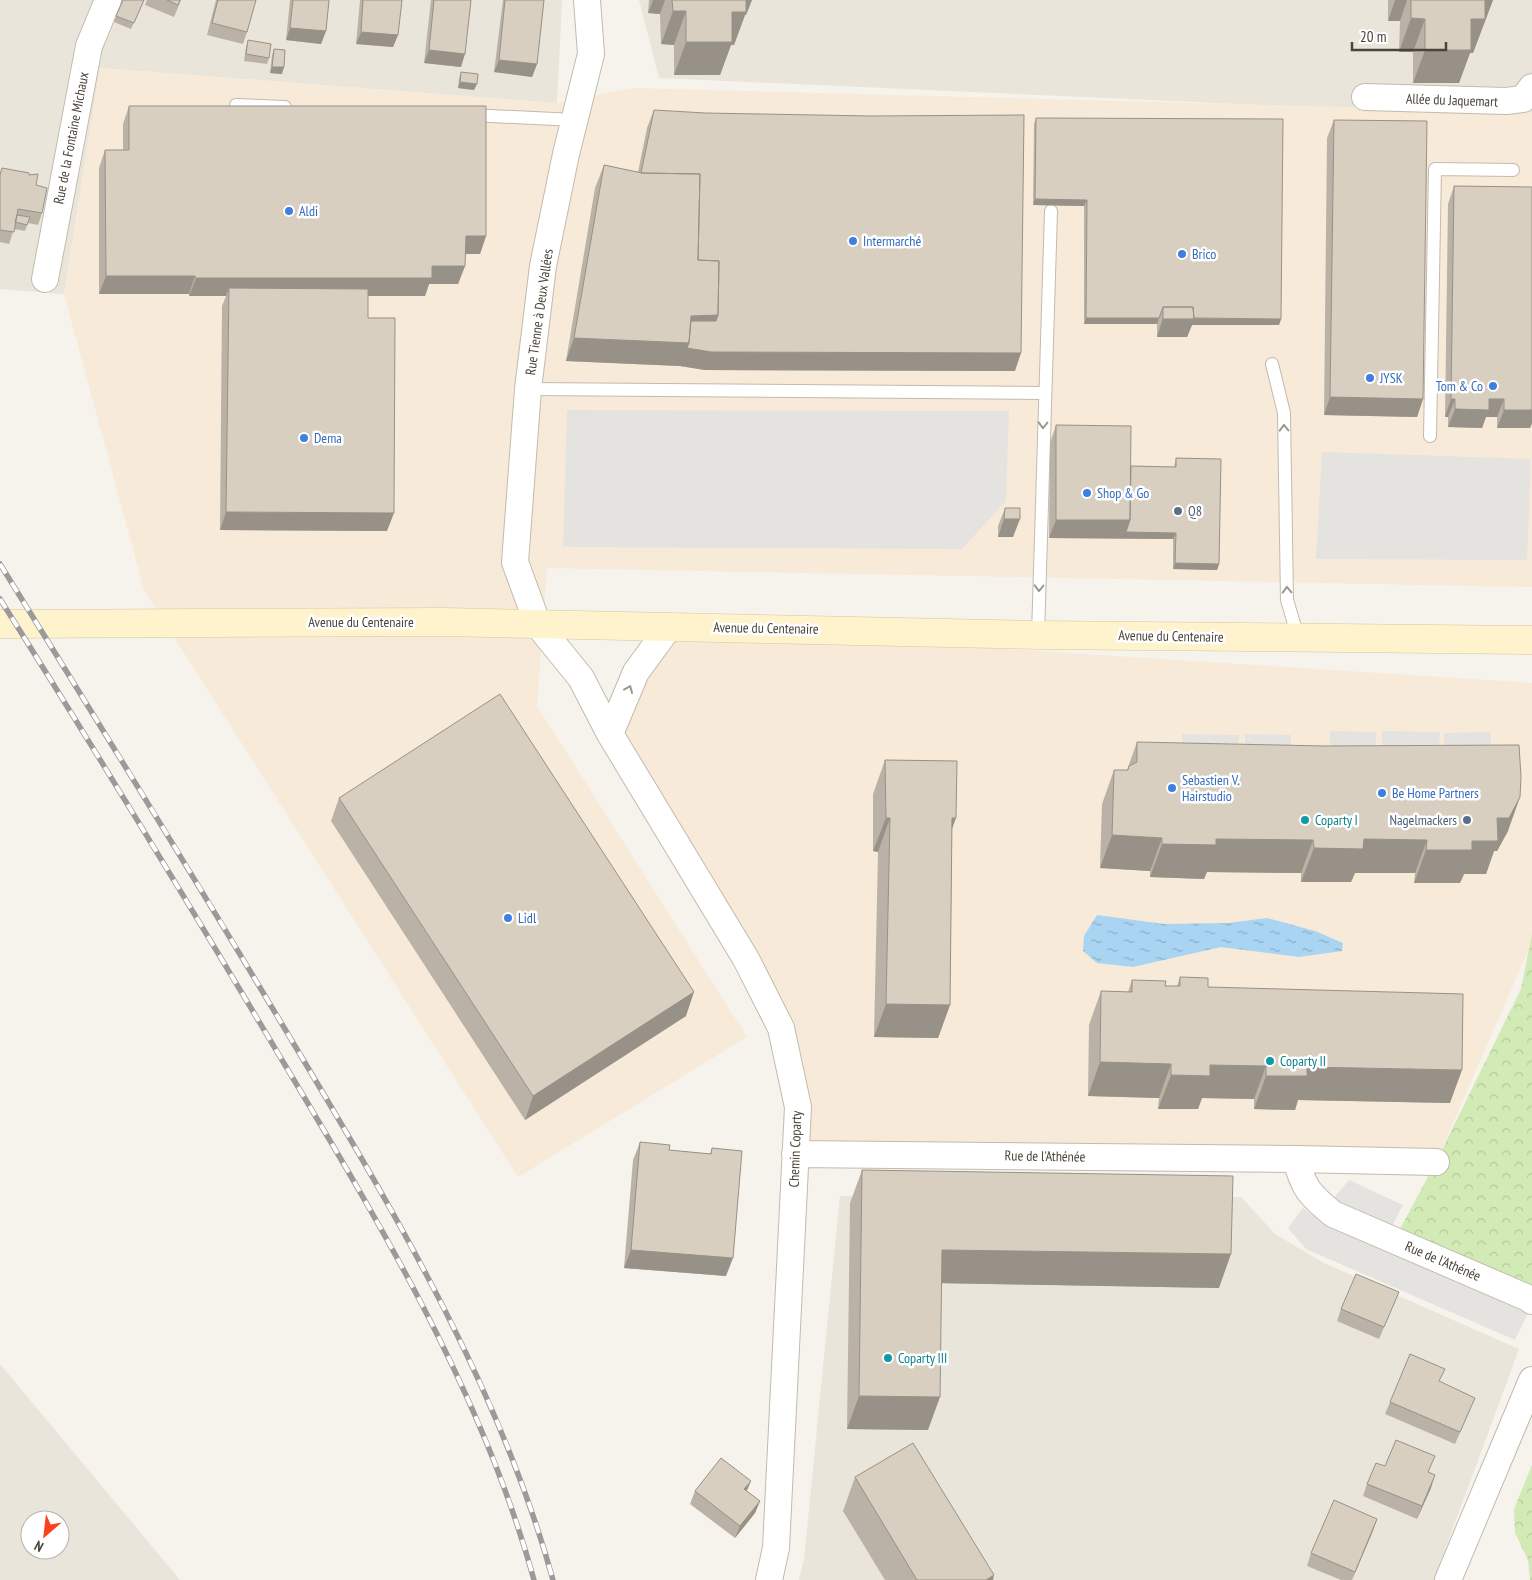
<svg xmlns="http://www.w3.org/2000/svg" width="1532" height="1580" font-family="'PT Sans Narrow',sans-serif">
<defs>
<pattern id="forest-crowns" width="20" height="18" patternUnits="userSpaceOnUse" patternTransform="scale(1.25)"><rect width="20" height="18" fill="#d2eab5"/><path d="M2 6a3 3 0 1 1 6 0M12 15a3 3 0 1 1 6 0" fill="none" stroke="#b6ca9c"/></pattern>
<pattern id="water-ripples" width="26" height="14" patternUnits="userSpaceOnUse" patternTransform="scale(1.25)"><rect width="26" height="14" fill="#a9d4f2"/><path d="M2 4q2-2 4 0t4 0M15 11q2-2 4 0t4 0" fill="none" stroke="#8caec5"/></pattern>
</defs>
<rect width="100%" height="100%" fill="#f6f3ec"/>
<path fill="#eae5da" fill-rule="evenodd" d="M 0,0 L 562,0 L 557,103 L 100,68 L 64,294 L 0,289 Z
M 639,0 L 1532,0 L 1532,117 L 659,78 Z
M 840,1196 L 1241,1197 L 1275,1234 L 1324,1263 L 1519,1349 L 1434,1580 L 799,1580 L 804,1559 Z
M 0,1364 L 180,1580 L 0,1580 ZM 30,1520 L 60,1520 L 60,1550 L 30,1550 Z"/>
<path fill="#f7ead8" d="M 100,68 L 557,103 L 633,88 L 1532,112 L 1532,587 L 547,568 L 537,706 L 747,1037 L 518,1177 L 144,590 L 64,294 Z
M 669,627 L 1532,683 L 1532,942 L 1436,1162 L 795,1154 L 781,1028 L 610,734 Z"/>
<path fill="url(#forest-crowns)" d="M 1532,934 L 1532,1297 L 1394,1240 L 1436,1162 L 1521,989 Z
M 1532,1465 L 1532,1580 L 1530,1580 L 1528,1560 L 1515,1533 L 1514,1509 Z"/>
<path fill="#e5e3e0" d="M 567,410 L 1009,411 L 1006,501 L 962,549 L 563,547 Z
M 1322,452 L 1531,459 L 1527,560 L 1316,559 Z
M 1330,731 L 1376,732 L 1376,753 L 1330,753 Z
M 1382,731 L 1440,732 L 1439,754 L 1382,754 Z
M 1491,732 L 1491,755 L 1444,756 L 1444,733 Z
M 1182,734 L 1239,735 L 1238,754 L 1182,754 Z
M 1245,734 L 1291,735 L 1291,755 L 1245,754 Z
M 1349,1180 L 1403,1205 L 1392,1226 L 1333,1199 Z
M 1303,1208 L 1324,1223 L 1528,1313 L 1515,1340 L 1306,1249 L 1288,1228 Z"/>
<path fill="url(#water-ripples)" d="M 1097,915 L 1164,924 L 1228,923 L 1267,918 L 1315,931 L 1343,943 L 1342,951 L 1299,957 L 1221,947 L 1133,967 L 1097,963 L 1083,951 L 1084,936 Z"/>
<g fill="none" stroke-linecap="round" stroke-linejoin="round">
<g stroke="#c2bbae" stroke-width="14">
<path id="lane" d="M 236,105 L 285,107
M 470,115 L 575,120
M 1272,364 L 1284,413 L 1287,600 L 1298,637
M 528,389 L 1044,393
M 1430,436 L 1435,169 L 1513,170
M 1038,635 L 1051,211"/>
</g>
<g stroke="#c2bbae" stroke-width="28">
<path id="street" d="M 587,0 L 591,54 L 566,154 L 543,266 L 528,389 L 515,562 L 538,625 L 581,678 L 610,734 L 746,959 L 781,1028 L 798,1107 L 776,1548 L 769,1580
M 1365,97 L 1506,101 L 1523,99 L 1532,87
M 45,279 L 89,46 L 108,0
M 610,734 L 636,672 L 669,627
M 795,1154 L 1296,1159 C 1303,1188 1310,1195 1333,1214 L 1528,1298 L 1532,1301
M 1296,1159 L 1436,1162
M 1448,1580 L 1532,1380"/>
</g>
<g stroke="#d6c79b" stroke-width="29">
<path id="secondary" d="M 0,624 L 445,622 L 1038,635 L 1532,640"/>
</g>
<use href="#lane" stroke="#fff" stroke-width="12"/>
<use href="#street" stroke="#fff" stroke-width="26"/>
<use href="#secondary" stroke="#fff3cd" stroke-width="28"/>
<g stroke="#9a9a9a" stroke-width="5.5">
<path id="rail" d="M 0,564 C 101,727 203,891 301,1056 C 400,1222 501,1392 553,1580
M 0,599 C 97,753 192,909 285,1065 C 383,1229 483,1395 534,1580"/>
</g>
<use href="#rail" stroke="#fff" stroke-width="4" stroke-dasharray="11" stroke-linecap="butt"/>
</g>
<path fill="#bab2a6" d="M 144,0 L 131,29 L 114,22 L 116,16 Z
M 147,0 L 181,0 L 174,17 L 145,5 Z
M 216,0 L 256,0 L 247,32 L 243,44 L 207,35 Z
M 290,0 L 329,0 L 326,31 L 321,44 L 286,40 Z
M 360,0 L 402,0 L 398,35 L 393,47 L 356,44 Z
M 431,0 L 471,0 L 461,67 L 424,63 Z
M 503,0 L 544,0 L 537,64 L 532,77 L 494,72 Z
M 649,0 L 752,0 L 746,15 L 745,15 L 734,45 L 731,45 L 720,75 L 674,75 L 674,45 L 661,44 L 660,14 L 648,13 Z
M 1388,0 L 1493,0 L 1473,53 L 1470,53 L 1459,83 L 1413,83 L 1413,52 L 1399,52 L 1400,21 L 1388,21 Z
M 248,40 L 269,58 L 267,64 L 244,61 L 246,47 Z
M 274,49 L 282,74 L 270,73 L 272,55 Z
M 461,72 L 474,90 L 458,88 L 459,78 Z
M 129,106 L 486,236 L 480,254 L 465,254 L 465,266 L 458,284 L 429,284 L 425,296 L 368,296 L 368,318 L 387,531 L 220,530 L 222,306 L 226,296 L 189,296 L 189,294 L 99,294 L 99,168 L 105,150 L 123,150 L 123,124 Z
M 654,110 L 1015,371 L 705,370 L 680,366 L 566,361 L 595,188 L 604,165 L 638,172 L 647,128 Z
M 1036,118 L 1281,319 L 1279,325 L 1192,325 L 1187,337 L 1157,337 L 1157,324 L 1084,324 L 1084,206 L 1033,205 L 1034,124 Z
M 1334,120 L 1423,399 L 1417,417 L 1324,415 L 1327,138 Z
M 2,168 L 29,175 L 36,185 L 42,213 L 38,225 L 28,223 L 25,231 L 14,229 L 9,244 L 0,242 L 0,173 Z
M 1454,186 L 1532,187 L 1532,423 L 1530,428 L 1497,428 L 1497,417 L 1486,417 L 1482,428 L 1448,427 L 1448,417 L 1445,417 L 1448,204 Z
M 1056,425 L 1131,466 L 1174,467 L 1176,458 L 1219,564 L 1217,570 L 1173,569 L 1173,539 L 1049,538 L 1050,443 Z
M 1005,508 L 1013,537 L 998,537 L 998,526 Z
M 1137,742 L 1508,831 L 1497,851 L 1494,851 L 1486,874 L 1464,874 L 1460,883 L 1414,883 L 1415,873 L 1355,873 L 1351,882 L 1301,882 L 1301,873 L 1207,872 L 1204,879 L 1150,877 L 1150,871 L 1100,868 L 1102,804 L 1114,770 L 1127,770 Z
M 885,760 L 952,831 L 950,1005 L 938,1038 L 874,1037 L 878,852 L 873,851 L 873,794 Z
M 339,798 L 686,1016 L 525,1120 L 331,821 Z
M 1180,977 L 1208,987 L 1450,1103 L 1298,1100 L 1295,1110 L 1254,1109 L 1254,1099 L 1202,1098 L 1198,1109 L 1158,1109 L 1159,1098 L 1088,1096 L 1089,1025 L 1101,991 L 1128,992 L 1132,980 L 1165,986 L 1177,986 Z
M 640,1142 L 669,1150 L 710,1154 L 712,1148 L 726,1276 L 624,1268 L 633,1160 Z
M 862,1170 L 1219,1288 L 941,1283 L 928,1430 L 847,1429 L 850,1203 Z
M 1394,1304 L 1379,1339 L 1337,1321 L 1341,1309 Z
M 1440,1382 L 1470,1410 L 1455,1444 L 1385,1414 L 1390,1402 Z
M 1385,1466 L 1429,1472 L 1431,1488 L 1417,1519 L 1363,1496 L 1367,1484 Z
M 855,1477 L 993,1580 L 885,1580 L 843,1511 Z
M 695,1491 L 747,1491 L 760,1501 L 755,1513 L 735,1538 L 690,1504 Z
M 1377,1519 L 1352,1580 L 1341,1580 L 1307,1566 L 1311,1553 Z"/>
<path fill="#979187" d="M 653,0 L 665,0 L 660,14 L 648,13 Z
M 739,0 L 752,0 L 746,15 L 745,15 L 734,45 L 731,45 L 720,75 L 674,75 L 686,42 L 732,12 Z
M 1395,0 L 1407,0 L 1400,21 L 1388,21 Z
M 1481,0 L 1493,0 L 1473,53 L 1470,53 L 1459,83 L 1413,83 L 1425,50 L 1471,19 Z
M 673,11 L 686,11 L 674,45 L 661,44 Z
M 1411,18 L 1425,19 L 1413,52 L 1399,52 Z
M 290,28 L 326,31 L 321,44 L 286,40 Z
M 361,32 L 398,35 L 393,47 L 356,44 Z
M 429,50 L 465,54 L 461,67 L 424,63 Z
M 499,60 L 537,64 L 532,77 L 494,72 Z
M 272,67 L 284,67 L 282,74 L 270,73 Z
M 460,82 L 477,84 L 474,90 L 458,88 Z
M 1035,199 L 1087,200 L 1084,206 L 1033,205 Z
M 466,236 L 486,236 L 480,254 L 460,254 Z
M 432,266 L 465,266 L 458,284 L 429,284 L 425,296 L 229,296 L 229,288 L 226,296 L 189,296 L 196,278 Z
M 106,276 L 195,276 L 189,294 L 99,294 Z
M 718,315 L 710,339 L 688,339 L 691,316 Z
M 1086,318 L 1159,318 L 1157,324 L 1084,324 Z
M 1163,318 L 1281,319 L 1279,325 L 1192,325 L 1187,337 L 1157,337 Z
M 574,338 L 1021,353 L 1015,371 L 705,370 L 680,366 L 566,361 Z
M 1330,397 L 1423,399 L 1417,417 L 1324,415 Z
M 1451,399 L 1455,399 L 1448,417 L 1445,417 Z
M 1489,399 L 1504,399 L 1497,417 L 1486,417 L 1482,428 L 1448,427 L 1455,409 Z
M 1504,410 L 1532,410 L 1532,423 L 1530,428 L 1497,428 Z
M 226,512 L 394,513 L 387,531 L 220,530 Z
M 1004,519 L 1020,519 L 1013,537 L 998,537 Z
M 1056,520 L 1130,520 L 1176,533 L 1173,539 L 1049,538 Z
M 1175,563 L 1219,564 L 1217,570 L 1173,569 Z
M 1520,797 L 1508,831 L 1497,851 L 1494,851 L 1486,874 L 1464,874 L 1460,883 L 1414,883 L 1426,850 L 1472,841 Z
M 886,818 L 890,818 L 878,852 L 873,851 Z
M 952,818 L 956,818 L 944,851 Z
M 1112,835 L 1162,838 L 1150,871 L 1100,868 Z
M 1216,839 L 1313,840 L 1301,873 L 1207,872 L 1204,879 L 1150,877 L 1162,844 Z
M 1364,839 L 1427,840 L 1415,873 L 1355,873 L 1351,882 L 1301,882 L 1314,848 Z
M 694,992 L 686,1016 L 525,1120 L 533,1096 Z
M 886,1004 L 950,1005 L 938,1038 L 874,1037 Z
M 1100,1062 L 1171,1064 L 1159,1098 L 1088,1096 Z
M 1210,1065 L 1266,1066 L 1254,1099 L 1202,1098 L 1198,1109 L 1158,1109 L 1171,1075 Z
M 1307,1067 L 1462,1070 L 1450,1103 L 1298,1100 L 1295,1110 L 1254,1109 L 1266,1076 Z
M 631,1250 L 733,1258 L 726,1276 L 624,1268 Z
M 942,1250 L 1231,1254 L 1219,1288 L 930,1283 Z
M 859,1396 L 940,1397 L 928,1430 L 847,1429 Z
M 1435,1475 L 1431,1488 L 1417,1519 L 1422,1506 Z
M 751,1481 L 746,1493 L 744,1489 Z
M 760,1501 L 755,1513 L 735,1538 L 740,1526 Z
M 1377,1519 L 1373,1531 L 1352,1580 L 1355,1572 Z
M 994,1575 L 993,1580 L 986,1580 Z"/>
<path fill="#d8cfc1" stroke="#979187" d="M 123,0 L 144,0 L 134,23 L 116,16 Z
M 167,0 L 180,0 L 178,5 Z
M 218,0 L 256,0 L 247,32 L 212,23 Z
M 293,0 L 329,0 L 326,31 L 290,28 Z
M 363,0 L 402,0 L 398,35 L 361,32 Z
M 434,0 L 471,0 L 465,54 L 429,50 Z
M 505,0 L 544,0 L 537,64 L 499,60 Z
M 672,0 L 746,0 L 746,12 L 732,12 L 732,42 L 686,42 L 686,11 L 673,11 Z
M 1411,0 L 1485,0 L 1485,19 L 1471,19 L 1471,50 L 1425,50 L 1425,19 L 1411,18 Z
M 248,40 L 271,44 L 269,58 L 246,54 Z
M 274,49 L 285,50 L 284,67 L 272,67 Z
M 461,72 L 478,74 L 477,84 L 460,82 Z
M 129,106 L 486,106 L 486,236 L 466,236 L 465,266 L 432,266 L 432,278 L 196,278 L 195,276 L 106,276 L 105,150 L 129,150 Z
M 654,110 L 705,113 L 871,116 L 1024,115 L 1021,353 L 711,352 L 687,348 L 689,343 L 691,321 L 716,321 L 718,315 L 719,261 L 698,260 L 700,174 L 641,173 Z
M 1036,118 L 1283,119 L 1281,319 L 1194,318 L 1193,307 L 1163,307 L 1159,318 L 1086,318 L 1087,200 L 1035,199 Z
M 1334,120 L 1427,121 L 1423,399 L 1330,397 Z
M 604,165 L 642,173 L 700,174 L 698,260 L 719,261 L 718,315 L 691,316 L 689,343 L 574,338 Z
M 2,168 L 29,173 L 29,175 L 38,174 L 36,185 L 47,188 L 42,213 L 18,209 L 14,232 L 0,230 L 0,175 Z
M 1454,186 L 1532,187 L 1532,410 L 1504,410 L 1504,399 L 1489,399 L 1489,410 L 1455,409 L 1455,399 L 1451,399 Z
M 17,215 L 30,217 L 27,225 L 15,222 Z
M 229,288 L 368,289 L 368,318 L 395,318 L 394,513 L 226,512 Z
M 1163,307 L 1193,307 L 1194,319 L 1163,319 Z
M 1056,425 L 1131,426 L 1130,520 L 1056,520 Z
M 1176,458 L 1221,459 L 1219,564 L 1175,563 L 1176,533 L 1126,532 L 1130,520 L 1131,466 L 1176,467 Z
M 1005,508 L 1020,508 L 1020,519 L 1004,519 Z
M 500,694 L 694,992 L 533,1096 L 339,798 Z
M 1137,742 L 1324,746 L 1519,745 L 1521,777 L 1520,797 L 1509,818 L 1497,818 L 1498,841 L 1472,841 L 1472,850 L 1426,850 L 1427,840 L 1364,839 L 1363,849 L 1314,848 L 1313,840 L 1216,839 L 1216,845 L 1162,844 L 1162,838 L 1112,835 L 1114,770 L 1128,770 L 1129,766 L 1137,762 Z
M 885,760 L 957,761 L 956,818 L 952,818 L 950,1005 L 886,1004 L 890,818 L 886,818 Z
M 1180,977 L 1208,978 L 1208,987 L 1463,994 L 1462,1070 L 1307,1067 L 1307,1076 L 1266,1076 L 1266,1066 L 1210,1065 L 1210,1076 L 1171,1075 L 1171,1064 L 1100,1062 L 1101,991 L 1132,992 L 1132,980 L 1166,981 L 1165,986 L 1180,986 Z
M 640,1142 L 670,1145 L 669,1150 L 711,1154 L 712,1148 L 742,1151 L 733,1258 L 631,1250 Z
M 862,1170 L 1233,1176 L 1231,1254 L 942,1250 L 940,1397 L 859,1396 Z
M 1356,1274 L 1399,1292 L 1384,1327 L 1341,1309 Z
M 1410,1354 L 1445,1369 L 1439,1381 L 1475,1398 L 1460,1432 L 1390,1402 Z
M 1396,1440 L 1435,1456 L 1428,1472 L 1435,1475 L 1422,1506 L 1367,1484 L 1376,1463 L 1385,1466 Z
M 913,1443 L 994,1575 L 986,1580 L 917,1580 L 855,1477 Z
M 721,1458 L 751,1481 L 744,1489 L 760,1501 L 740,1526 L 695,1491 Z
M 1334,1500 L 1377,1519 L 1355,1572 L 1311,1553 Z"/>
<defs><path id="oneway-chevron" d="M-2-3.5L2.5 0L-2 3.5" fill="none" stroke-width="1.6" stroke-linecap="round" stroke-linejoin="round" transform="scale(1.25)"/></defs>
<g stroke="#9c9892">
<use href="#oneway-chevron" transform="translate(1043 425) rotate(91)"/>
<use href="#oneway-chevron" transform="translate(1284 428) rotate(-91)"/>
<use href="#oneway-chevron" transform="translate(1039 588) rotate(91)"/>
<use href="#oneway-chevron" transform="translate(1287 590) rotate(-91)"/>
<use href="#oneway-chevron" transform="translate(629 689) rotate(-67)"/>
</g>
<g fill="#3f7fe0" stroke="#fff" stroke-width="2">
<circle cx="289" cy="211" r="5"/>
<circle cx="853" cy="241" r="5"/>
<circle cx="1182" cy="254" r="5"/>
<circle cx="1370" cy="378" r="5"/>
<circle cx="1493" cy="386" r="5"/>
<circle cx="304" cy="438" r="5"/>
<circle cx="1087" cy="493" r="5"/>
<circle cx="1172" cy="788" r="5"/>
<circle cx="1382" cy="793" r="5"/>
<circle cx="508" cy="918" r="5"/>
</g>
<g fill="#5c6f8a" stroke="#fff" stroke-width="2">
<circle cx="1178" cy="511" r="5"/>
<circle cx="1467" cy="820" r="5"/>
</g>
<g fill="#0f9aa8" stroke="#fff" stroke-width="2">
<circle cx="1305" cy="820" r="5"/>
<circle cx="1270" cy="1061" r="5"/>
<circle cx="888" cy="1358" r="5"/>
</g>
<g text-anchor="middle" stroke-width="5" stroke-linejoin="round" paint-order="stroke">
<g font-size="14" fill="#4b4439" stroke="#fff">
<text transform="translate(1452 100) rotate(2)" y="5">Allée du Jaquemart</text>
<text transform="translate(71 138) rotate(-79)" y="5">Rue de la Fontaine Michaux</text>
<text transform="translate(539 312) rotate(-82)" y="5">Rue Tienne à Deux Vallées</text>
<text x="361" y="627">Avenue du Centenaire</text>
<text transform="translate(766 628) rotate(1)" y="5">Avenue du Centenaire</text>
<text transform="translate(1171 636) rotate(1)" y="5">Avenue du Centenaire</text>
<text transform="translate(795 1149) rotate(-88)" y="5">Chemin Coparty</text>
<text transform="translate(1045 1156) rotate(1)" y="5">Rue de l'Athénée</text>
<text transform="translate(1443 1261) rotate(23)" y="5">Rue de l'Athénée</text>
</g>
<g font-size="14" fill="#366cbe" stroke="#fff" text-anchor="start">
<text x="299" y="216">Aldi</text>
<text x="863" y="246">Intermarché</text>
<text x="1192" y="259">Brico</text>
<text x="1380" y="383">JYSK</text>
<text x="1483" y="391" text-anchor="end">Tom &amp; Co</text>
<text x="314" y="443">Dema</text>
<text x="1097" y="498">Shop &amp; Go</text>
<text x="1182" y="785">Sebastien V.<tspan x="1182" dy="16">Hairstudio</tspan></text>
<text x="1392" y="798">Be Home Partners</text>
<text x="518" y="923">Lidl</text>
</g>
<g font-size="14" fill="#4e5e75" stroke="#fff" text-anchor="start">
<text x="1188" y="516">Q8</text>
<text x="1457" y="825" text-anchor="end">Nagelmackers</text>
</g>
<g font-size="14" fill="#0d838f" stroke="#fff" text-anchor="start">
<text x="1315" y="825">Coparty I</text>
<text x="1280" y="1066">Coparty II</text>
<text x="898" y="1363">Coparty III</text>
</g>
</g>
<g transform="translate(45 1535) rotate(208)"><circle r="24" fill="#ffffff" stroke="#b7b4b0"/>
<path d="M0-4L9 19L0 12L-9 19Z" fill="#fc3f1d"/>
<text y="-8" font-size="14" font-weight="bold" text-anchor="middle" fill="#4b4439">N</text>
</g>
<path d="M1352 42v8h94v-8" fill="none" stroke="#4b4439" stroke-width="2.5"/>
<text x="1360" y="42" font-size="15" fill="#4b4439" stroke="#ffffff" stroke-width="4" paint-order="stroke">20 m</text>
</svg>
